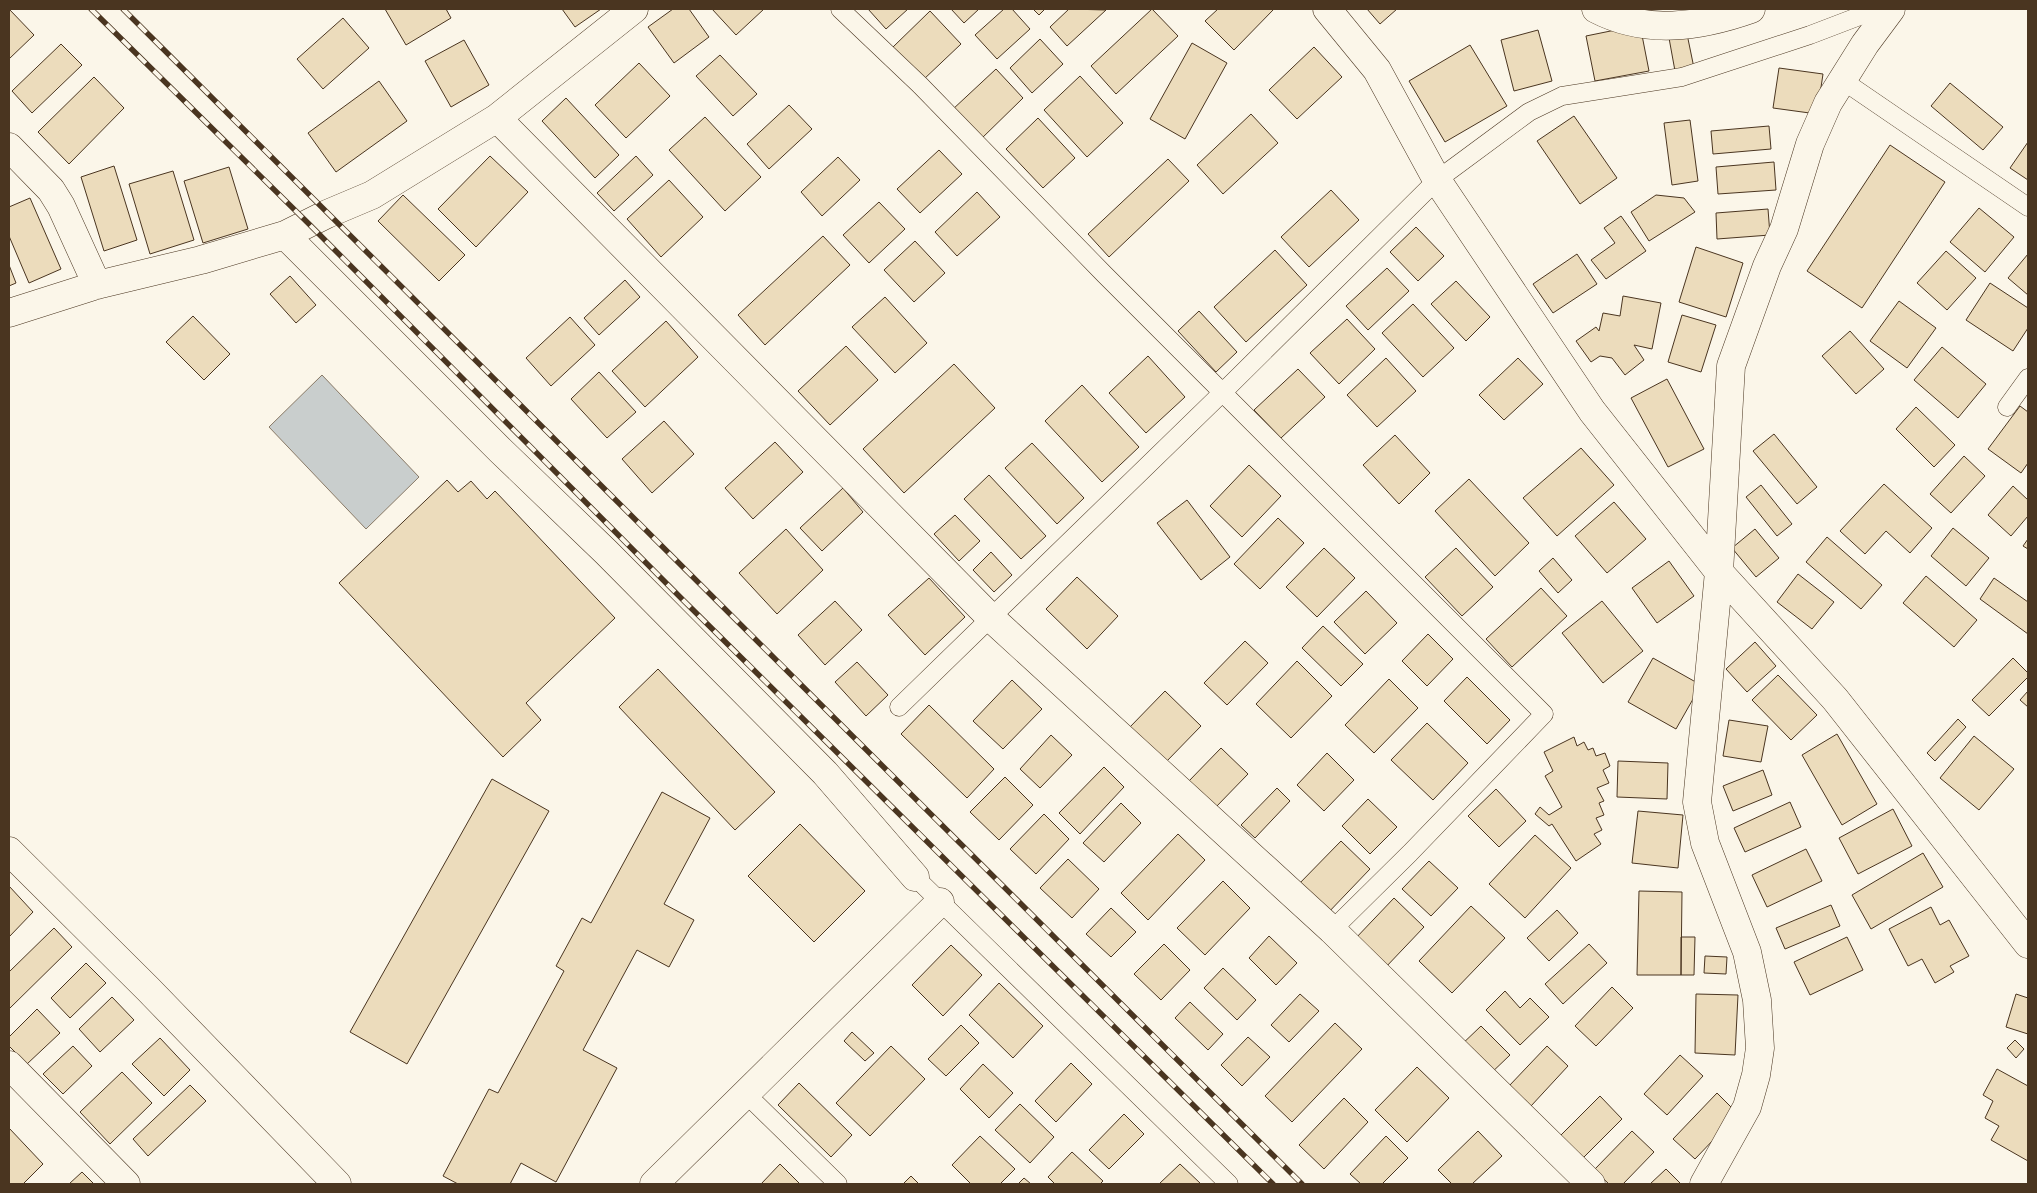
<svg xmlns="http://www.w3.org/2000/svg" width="2037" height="1193" font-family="Commissioner,sans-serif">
<rect width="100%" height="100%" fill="#fbf6e9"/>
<path fill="#c9cecd" stroke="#887966" d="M 322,375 L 419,477 L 366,529 L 269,427 Z"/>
<path fill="#ecdcbc" stroke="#4a3520" d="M 9,9 L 34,35 L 9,59 Z
M 385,9 L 446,9 L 451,18 L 406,45 Z
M 562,9 L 601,9 L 575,27 Z
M 673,9 L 689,9 L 709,37 L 674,63 L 648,27 Z
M 712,9 L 764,9 L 736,35 Z
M 868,9 L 908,9 L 886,29 Z
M 951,9 L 979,9 L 964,23 Z
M 1004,9 L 1012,9 L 1030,29 L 997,59 L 975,35 Z
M 1033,9 L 1045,9 L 1039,15 Z
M 1069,9 L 1106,10 L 1067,46 L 1050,27 Z
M 1152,9 L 1178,36 L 1116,94 L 1091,66 Z
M 1218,9 L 1274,9 L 1234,50 L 1205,21 Z
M 1367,9 L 1397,9 L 1380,24 Z
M 930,11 L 961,44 L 923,80 L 893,47 Z
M 343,18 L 369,48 L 323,89 L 297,59 Z
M 1640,25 L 1649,71 L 1595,81 L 1586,36 Z
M 1538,30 L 1552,81 L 1514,91 L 1501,40 Z
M 1687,34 L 1694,68 L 1675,71 L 1669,38 Z
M 1040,39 L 1063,64 L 1032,93 L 1010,68 Z
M 464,40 L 489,85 L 451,107 L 425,61 Z
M 1192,43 L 1227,63 L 1185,139 L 1150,119 Z
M 61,44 L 82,65 L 32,113 L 12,91 Z
M 1470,45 L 1507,106 L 1445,142 L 1409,81 Z
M 1314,47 L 1342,77 L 1297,119 L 1269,90 Z
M 720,55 L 757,94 L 733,116 L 696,76 Z
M 639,63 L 670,96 L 626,138 L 595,105 Z
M 1779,68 L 1823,74 L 1817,114 L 1773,108 Z
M 996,69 L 1023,98 L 980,140 L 952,110 Z
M 1080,76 L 1123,123 L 1087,157 L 1044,110 Z
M 94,77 L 124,108 L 69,164 L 38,132 Z
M 379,81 L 407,121 L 336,172 L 308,133 Z
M 1950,83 L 2003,127 L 1983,150 L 1931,106 Z
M 566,98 L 619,155 L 595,178 L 542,121 Z
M 789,105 L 812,129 L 769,169 L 747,144 Z
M 1251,114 L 1278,143 L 1223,194 L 1197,165 Z
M 1574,116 L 1617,178 L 1580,204 L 1537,141 Z
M 705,117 L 761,177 L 725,211 L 669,150 Z
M 1038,118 L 1075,158 L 1043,188 L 1006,149 Z
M 1690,120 L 1698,181 L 1672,185 L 1664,123 Z
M 1769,126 L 1771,149 L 1713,154 L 1711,131 Z
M 2028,142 L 2028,180 L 2010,168 Z
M 1890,145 L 1945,182 L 1862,308 L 1807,271 Z
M 939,150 L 962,174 L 920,213 L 897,189 Z
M 490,156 L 528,192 L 476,247 L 438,209 Z
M 636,156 L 653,175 L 614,211 L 597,193 Z
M 838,157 L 860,180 L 822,216 L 801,192 Z
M 1168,159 L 1189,181 L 1109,257 L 1088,234 Z
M 1774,162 L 1776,190 L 1718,194 L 1716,167 Z
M 114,166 L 137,240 L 104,251 L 81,177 Z
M 229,167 L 248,229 L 203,243 L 184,181 Z
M 173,171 L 194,240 L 150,254 L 129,184 Z
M 669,180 L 703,217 L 661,257 L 627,219 Z
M 1331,190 L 1359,220 L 1309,267 L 1281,237 Z
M 977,192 L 1000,217 L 957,256 L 935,232 Z
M 403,195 L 465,255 L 439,281 L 378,221 Z
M 1656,195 L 1684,198 L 1695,212 L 1649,241 L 1631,212 Z
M 30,198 L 61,269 L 29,283 L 9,236 L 9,207 Z
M 879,202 L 905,229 L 869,263 L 843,235 Z
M 1979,208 L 2014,237 L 1985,272 L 1950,242 Z
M 1768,209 L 1770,235 L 1717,239 L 1716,213 Z
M 1621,216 L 1646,251 L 1606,279 L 1591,260 L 1615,243 L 1604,228 Z
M 1416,227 L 1444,256 L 1418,281 L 1390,252 Z
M 823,236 L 850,265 L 765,345 L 738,315 Z
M 915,241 L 945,273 L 914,302 L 884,270 Z
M 1696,247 L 1743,263 L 1726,317 L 1679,302 Z
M 1275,250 L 1307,285 L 1246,342 L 1214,307 Z
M 1946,251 L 1976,278 L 1947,310 L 1917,283 Z
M 1577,254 L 1597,284 L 1553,313 L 1533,284 Z
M 2028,254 L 2028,295 L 2008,278 Z
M 9,265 L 16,283 L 9,286 Z
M 1387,268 L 1409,291 L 1368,330 L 1346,306 Z
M 290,276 L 316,305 L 296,323 L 270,294 Z
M 625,280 L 640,297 L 599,335 L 584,318 Z
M 1456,281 L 1490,317 L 1466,341 L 1431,304 Z
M 1990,283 L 2028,308 L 2028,328 L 2013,351 L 1966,320 Z
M 1623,296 L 1661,303 L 1652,349 L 1634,345 L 1644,360 L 1625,375 L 1612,358 L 1600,356 L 1591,362 L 1576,341 L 1596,327 L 1599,331 L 1603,313 L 1620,316 Z
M 885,297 L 927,343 L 895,373 L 852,327 Z
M 1899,301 L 1936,328 L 1907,368 L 1870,341 Z
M 1413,304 L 1454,348 L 1423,377 L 1382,333 Z
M 1199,311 L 1237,352 L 1216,372 L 1178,331 Z
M 1682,315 L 1716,325 L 1701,372 L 1668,362 Z
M 193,316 L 230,354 L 204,380 L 166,342 Z
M 570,317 L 595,345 L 551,386 L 526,358 Z
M 1347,319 L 1375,349 L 1339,384 L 1310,353 Z
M 666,321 L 698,357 L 645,407 L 612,371 Z
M 1850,331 L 1884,369 L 1856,394 L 1822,356 Z
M 846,346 L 878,380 L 830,425 L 798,391 Z
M 1942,347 L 1986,384 L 1958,418 L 1914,380 Z
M 1148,356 L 1185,397 L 1146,433 L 1109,393 Z
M 1386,358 L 1416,391 L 1377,427 L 1347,395 Z
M 1518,358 L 1543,384 L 1504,420 L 1479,395 Z
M 954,364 L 995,408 L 904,493 L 863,449 Z
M 1298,369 L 1325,397 L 1281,438 L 1254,410 Z
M 599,372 L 636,412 L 607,438 L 571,399 Z
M 1667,379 L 1704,449 L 1668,467 L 1631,398 Z
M 1082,385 L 1139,447 L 1102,482 L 1045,421 Z
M 2020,406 L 2028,412 L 2028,463 L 2021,473 L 1988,449 Z
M 1916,407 L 1955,445 L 1934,467 L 1896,429 Z
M 664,421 L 694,454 L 652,493 L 622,459 Z
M 1774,434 L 1817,487 L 1797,504 L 1753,451 Z
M 1395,435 L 1430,473 L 1399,504 L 1363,465 Z
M 775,442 L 803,472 L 753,519 L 725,488 Z
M 1032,443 L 1084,498 L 1057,524 L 1005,468 Z
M 1581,448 L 1614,485 L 1557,536 L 1523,498 Z
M 1964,456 L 1985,476 L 1951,513 L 1930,494 Z
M 1249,465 L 1281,496 L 1242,537 L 1210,506 Z
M 989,475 L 1046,536 L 1021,559 L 964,499 Z
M 1469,479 L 1529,543 L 1495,576 L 1435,511 Z
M 447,480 L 458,492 L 471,481 L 487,499 L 495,491 L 615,618 L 526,703 L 541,720 L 503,757 L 339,583 Z
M 1884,484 L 1932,528 L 1910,553 L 1886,531 L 1865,554 L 1840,531 Z
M 1761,485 L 1792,524 L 1777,536 L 1746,497 Z
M 2013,486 L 2028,500 L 2028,516 L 2011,536 L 1988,515 Z
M 843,488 L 863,512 L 822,551 L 800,528 Z
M 1187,500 L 1230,557 L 1201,580 L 1157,523 Z
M 1614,502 L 1646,539 L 1607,573 L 1575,536 Z
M 955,515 L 980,541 L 959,561 L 934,534 Z
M 1278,518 L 1304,543 L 1260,589 L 1234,564 Z
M 1953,528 L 1989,558 L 1966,586 L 1931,556 Z
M 786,529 L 823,570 L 777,614 L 739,573 Z
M 1755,529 L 1779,558 L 1756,577 L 1732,548 Z
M 1827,537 L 1882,585 L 1861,609 L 1806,562 Z
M 2028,539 L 2028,549 L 2023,546 Z
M 1324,548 L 1355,578 L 1317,617 L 1286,587 Z
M 1456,548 L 1493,587 L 1462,616 L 1425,577 Z
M 991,552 L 1012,575 L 994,592 L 973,570 Z
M 1553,558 L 1572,580 L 1558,593 L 1539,571 Z
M 1669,561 L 1694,596 L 1657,623 L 1632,588 Z
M 1798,574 L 1834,602 L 1812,629 L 1777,602 Z
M 1926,576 L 1977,620 L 1954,647 L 1903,603 Z
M 1077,577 L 1118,616 L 1087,649 L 1046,609 Z
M 929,578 L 965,617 L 925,655 L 888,615 Z
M 1994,578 L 2028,602 L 2028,634 L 1980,599 Z
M 1541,588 L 1567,616 L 1512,667 L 1486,639 Z
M 1366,591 L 1397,623 L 1365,654 L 1334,622 Z
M 835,601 L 862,630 L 825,665 L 798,635 Z
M 1602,601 L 1643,651 L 1603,683 L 1562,633 Z
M 1323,626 L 1363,664 L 1341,686 L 1302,648 Z
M 1428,634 L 1453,659 L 1427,686 L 1402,661 Z
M 1245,641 L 1268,663 L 1227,705 L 1204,683 Z
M 1755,642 L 1776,666 L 1747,692 L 1726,669 Z
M 1653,658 L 1701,685 L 1676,729 L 1628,702 Z
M 2013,658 L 2028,673 L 2028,677 L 1989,716 L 1972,700 Z
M 1297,661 L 1332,696 L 1291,738 L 1256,704 Z
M 857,662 L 888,695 L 866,716 L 835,682 Z
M 658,669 L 775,792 L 735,830 L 619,707 Z
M 1778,675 L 1817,715 L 1791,740 L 1752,700 Z
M 1467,677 L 1510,720 L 1487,744 L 1444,701 Z
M 1389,679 L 1418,708 L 1374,753 L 1345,725 Z
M 1012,680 L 1042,709 L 1003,749 L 973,721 Z
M 1165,691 L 1201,726 L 1165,763 L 1129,728 Z
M 2028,691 L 2028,707 L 2020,700 Z
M 929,705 L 994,769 L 967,798 L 901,734 Z
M 1958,719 L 1966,727 L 1935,761 L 1927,753 Z
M 1729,720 L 1768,726 L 1761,762 L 1723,756 Z
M 1427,723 L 1468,763 L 1433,800 L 1391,760 Z
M 1837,734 L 1877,804 L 1842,825 L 1802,755 Z
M 1051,735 L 1072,755 L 1040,788 L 1020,769 Z
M 1974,736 L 2014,769 L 1979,810 L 1940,778 Z
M 1574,737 L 1577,746 L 1584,742 L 1588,750 L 1593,748 L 1596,756 L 1605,753 L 1610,766 L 1603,770 L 1609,783 L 1597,788 L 1604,801 L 1599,803 L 1604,815 L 1596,818 L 1602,830 L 1594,834 L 1601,844 L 1576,861 L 1552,824 L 1549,826 L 1535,814 L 1540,807 L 1549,815 L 1562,807 L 1545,776 L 1553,771 L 1544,752 Z
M 1221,748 L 1248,774 L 1215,808 L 1188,782 Z
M 1327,753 L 1354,780 L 1324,811 L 1297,785 Z
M 1618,761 L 1668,763 L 1667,799 L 1617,797 Z
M 1104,767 L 1124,787 L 1080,834 L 1059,813 Z
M 1763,770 L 1772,795 L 1733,811 L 1723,786 Z
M 1005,777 L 1033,805 L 999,840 L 970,812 Z
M 492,779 L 549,811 L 407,1064 L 350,1032 Z
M 1277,788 L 1290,801 L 1255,838 L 1241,825 Z
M 1496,789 L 1526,821 L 1499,847 L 1468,816 Z
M 662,792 L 710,818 L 664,904 L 694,920 L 669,967 L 637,950 L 583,1050 L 617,1068 L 556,1182 L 521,1163 L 510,1184 L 458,1184 L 443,1176 L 489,1089 L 498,1093 L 564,971 L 556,966 L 582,918 L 591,923 Z
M 1368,799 L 1397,827 L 1370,854 L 1342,826 Z
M 1790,802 L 1801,827 L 1745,852 L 1734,828 Z
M 1121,803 L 1141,823 L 1104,862 L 1083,843 Z
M 1893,809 L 1912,846 L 1858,874 L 1839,838 Z
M 1638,811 L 1683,815 L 1678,868 L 1632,863 Z
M 1044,814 L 1069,839 L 1036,874 L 1010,849 Z
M 800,824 L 865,891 L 814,942 L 748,876 Z
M 1178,834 L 1205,860 L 1148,920 L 1121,893 Z
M 1535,835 L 1571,868 L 1525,918 L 1489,884 Z
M 1341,841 L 1370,869 L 1325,916 L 1296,887 Z
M 1806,849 L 1822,881 L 1767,907 L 1752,875 Z
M 1923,853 L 1943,887 L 1871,929 L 1852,895 Z
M 1068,859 L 1099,889 L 1072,918 L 1040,888 Z
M 1429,861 L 1458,888 L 1431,916 L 1402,889 Z
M 1223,881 L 1250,908 L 1205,955 L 1177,928 Z
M 9,886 L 33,912 L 9,937 Z
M 1639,891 L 1682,892 L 1681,975 L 1637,975 Z
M 1394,898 L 1424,927 L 1384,969 L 1354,940 Z
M 1831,905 L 1840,926 L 1785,949 L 1776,928 Z
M 1471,906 L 1505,938 L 1452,993 L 1419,961 Z
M 1931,907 L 1940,925 L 1949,920 L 1969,956 L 1950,966 L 1954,972 L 1935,983 L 1922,959 L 1908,966 L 1889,929 Z
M 1111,908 L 1136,932 L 1111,957 L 1086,934 Z
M 1557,910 L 1578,933 L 1549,961 L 1527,938 Z
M 54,928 L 72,947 L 9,1009 L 9,972 Z
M 1269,936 L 1297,963 L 1276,985 L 1249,958 Z
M 1681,937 L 1695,937 L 1694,975 L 1681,975 Z
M 1847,937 L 1863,970 L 1810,995 L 1794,962 Z
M 1164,944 L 1190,970 L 1161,1000 L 1134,974 Z
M 1589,944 L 1607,963 L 1563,1004 L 1545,984 Z
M 951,945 L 982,975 L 943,1016 L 912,985 Z
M 1705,956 L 1727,957 L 1726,974 L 1704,973 Z
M 86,963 L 106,983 L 70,1018 L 51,998 Z
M 1223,968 L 1256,1000 L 1237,1020 L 1204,988 Z
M 999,983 L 1043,1026 L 1013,1058 L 969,1015 Z
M 1612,987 L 1633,1008 L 1596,1046 L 1575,1026 Z
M 1505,991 L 1520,1008 L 1530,998 L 1549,1017 L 1520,1045 L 1486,1010 Z
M 1300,994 L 1319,1011 L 1289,1042 L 1271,1025 Z
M 1696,994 L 1738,995 L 1735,1055 L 1695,1053 Z
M 2016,994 L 2028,998 L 2028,1034 L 2006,1027 Z
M 112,997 L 134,1020 L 100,1052 L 79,1029 Z
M 1190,1002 L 1223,1034 L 1208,1050 L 1175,1018 Z
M 37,1009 L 60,1033 L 27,1064 L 9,1046 L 9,1037 Z
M 1335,1023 L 1362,1049 L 1292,1122 L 1265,1096 Z
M 961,1025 L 979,1043 L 946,1076 L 928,1059 Z
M 1481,1026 L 1510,1055 L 1487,1077 L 1458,1048 Z
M 852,1032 L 874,1053 L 865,1061 L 844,1041 Z
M 1248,1037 L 1270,1057 L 1242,1086 L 1221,1065 Z
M 160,1038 L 190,1070 L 164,1096 L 132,1064 Z
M 2015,1040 L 2024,1049 L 2016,1058 L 2007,1048 Z
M 73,1046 L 92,1066 L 63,1094 L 43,1074 Z
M 891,1046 L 925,1079 L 870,1136 L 836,1103 Z
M 1547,1046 L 1568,1066 L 1531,1106 L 1509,1086 Z
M 1680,1055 L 1703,1076 L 1667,1115 L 1644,1094 Z
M 1071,1063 L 1092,1084 L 1056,1122 L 1035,1101 Z
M 983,1064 L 1013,1093 L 989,1118 L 960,1089 Z
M 1417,1067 L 1449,1098 L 1407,1142 L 1375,1110 Z
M 1997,1069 L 2028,1086 L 2028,1161 L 1991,1140 L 1999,1126 L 1985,1118 L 1993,1101 L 1983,1095 Z
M 122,1072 L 152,1103 L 110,1144 L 80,1112 Z
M 799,1083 L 852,1135 L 831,1157 L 778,1105 Z
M 190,1085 L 206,1101 L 148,1156 L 133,1139 Z
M 1717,1093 L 1738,1114 L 1695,1159 L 1673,1139 Z
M 1600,1096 L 1622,1119 L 1580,1161 L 1557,1139 Z
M 1344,1098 L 1368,1122 L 1324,1169 L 1299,1145 Z
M 1020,1104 L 1054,1137 L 1030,1163 L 995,1130 Z
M 1124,1114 L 1144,1134 L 1109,1169 L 1089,1150 Z
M 9,1128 L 43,1164 L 23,1184 L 9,1184 Z
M 1478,1131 L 1502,1156 L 1472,1184 L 1452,1184 L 1438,1170 Z
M 1632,1131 L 1654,1152 L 1623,1184 L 1609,1184 L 1594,1170 Z
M 980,1136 L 1015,1169 L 1000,1184 L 971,1184 L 952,1165 Z
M 1386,1136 L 1408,1158 L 1382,1184 L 1361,1184 L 1350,1174 Z
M 1072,1152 L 1103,1181 L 1100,1184 L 1055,1184 L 1048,1177 Z
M 780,1164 L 800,1184 L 761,1184 Z
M 1180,1164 L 1201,1184 L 1159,1184 Z
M 1666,1169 L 1681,1184 L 1650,1184 Z
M 82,1172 L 94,1184 L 69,1184 Z
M 911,1176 L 919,1184 L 903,1184 Z
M 1024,1178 L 1031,1184 L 1018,1184 Z"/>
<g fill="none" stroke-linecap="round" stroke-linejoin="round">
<g stroke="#4a3520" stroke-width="19">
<path id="lane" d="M 840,9 L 920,85 L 1105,275 L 1544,714 L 1410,853 L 1332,930
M 1842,80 L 2028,207
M 2007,407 L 2028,378
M 899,707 L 1223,392 L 1437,180 L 1529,112 L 1562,96 L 1682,77 L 1810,35 L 1878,9
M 915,877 L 1229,1184
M 746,1094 L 838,1184"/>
</g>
<g stroke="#4a3520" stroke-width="29">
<path id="street" d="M 1327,9 L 1377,70 L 1437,180 L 1592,411 L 1719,572 L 1835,699 L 2028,944
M 1596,9 C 1646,35 1700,27 1751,9
M 497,118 L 991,618 L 1332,930 L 1591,1184
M 9,147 L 51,190 L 61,206 L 97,285
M 285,235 L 501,451 L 606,552 L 825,773 L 915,877
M 9,313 L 97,285 L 201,260 L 285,235 L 327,214 L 372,195 L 497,118 L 634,9
M 9,851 L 148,989 L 337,1184
M 9,1065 L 126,1184
M 654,1184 L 940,902
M 1704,1184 L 1747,1107 L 1756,1075 L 1760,1048 L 1757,1000 L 1747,952 L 1705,843 L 1697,802 L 1719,572 L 1731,366 L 1767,266 L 1784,229 L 1810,144 L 1828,103 L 1865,44 L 1891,9"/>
</g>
<use href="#lane" stroke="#fbf6e9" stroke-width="18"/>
<use href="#street" stroke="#fbf6e9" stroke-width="28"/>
<g stroke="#4a3520" stroke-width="5.5">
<path id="rail" d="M 91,9 L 309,224 L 683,600 L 1273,1184
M 123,9 L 1302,1184"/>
</g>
<use href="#rail" stroke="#fbf6e9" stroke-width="4" stroke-dasharray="11" stroke-linecap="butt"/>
</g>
<rect width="2037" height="1193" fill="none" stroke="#4a3520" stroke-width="20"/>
</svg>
